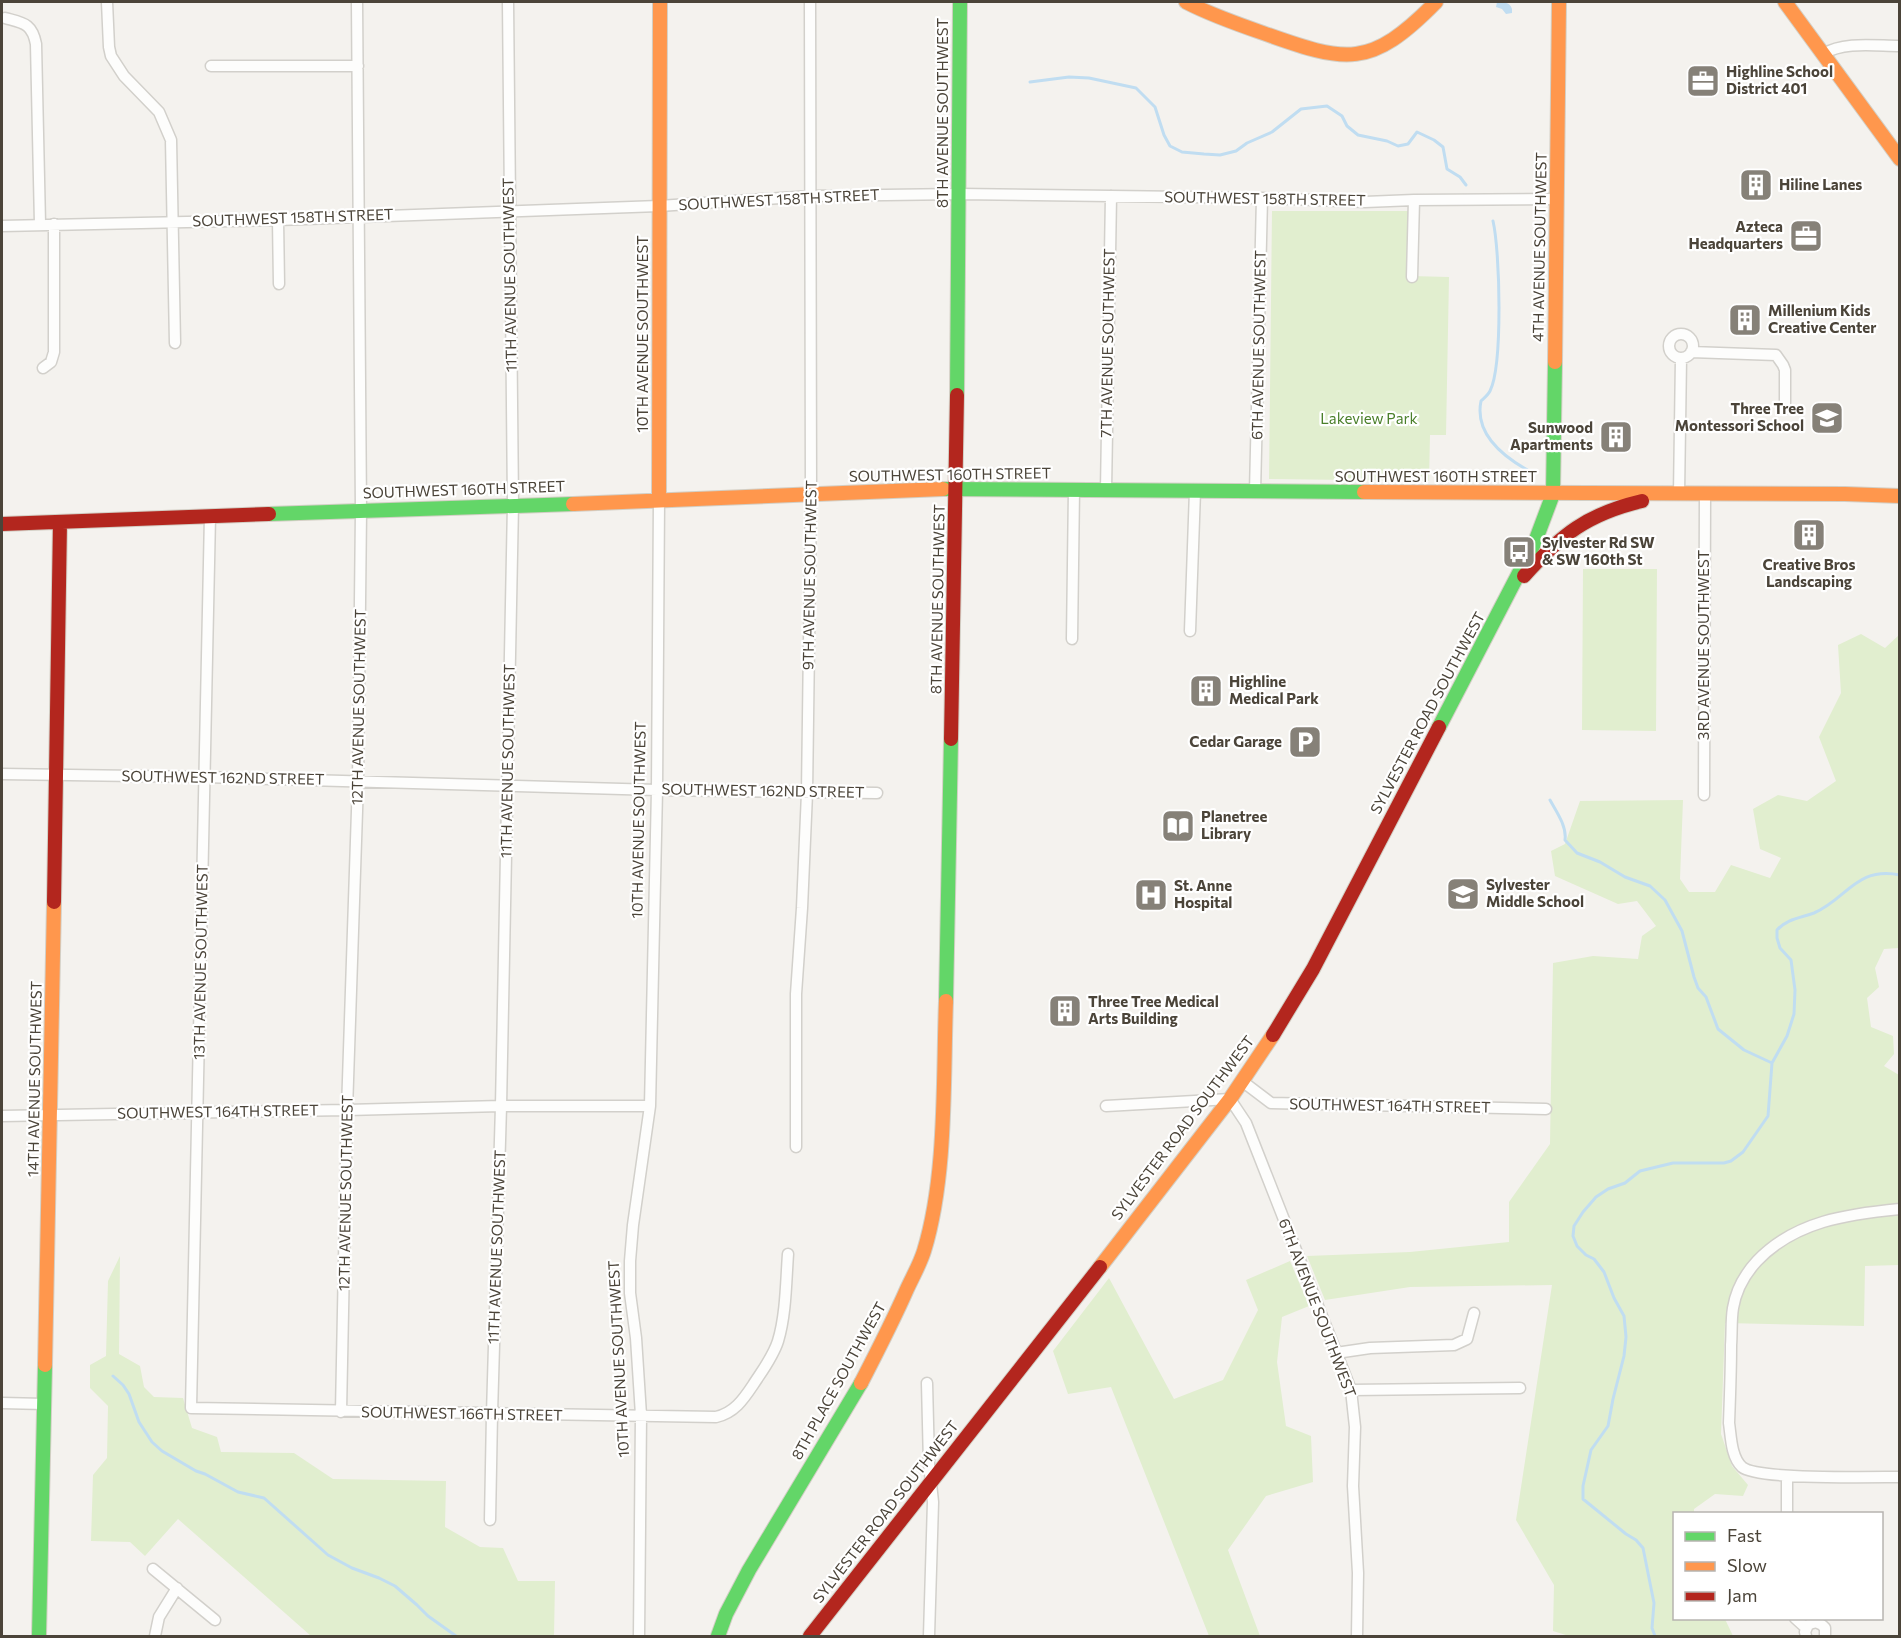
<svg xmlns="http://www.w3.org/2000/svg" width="1901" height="1638" font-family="Commissioner,sans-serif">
<rect width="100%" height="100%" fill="#f4f2ee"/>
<path fill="#e1eecf" d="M 1272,211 L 1412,211 L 1411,276 L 1449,277 L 1446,435 L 1430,435 L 1429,481 L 1269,479 Z
M 1583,569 L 1657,569 L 1656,731 L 1582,730 Z
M 1861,634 L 1885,648 L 1899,635 L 1899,948 L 1884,949 L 1875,968 L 1879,987 L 1867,998 L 1871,1027 L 1893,1036 L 1894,1054 L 1884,1066 L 1899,1075 L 1899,1265 L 1865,1266 L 1864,1326 L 1725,1323 L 1721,1434 L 1732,1466 L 1748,1485 L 1743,1496 L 1715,1494 L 1694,1509 L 1694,1513 L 1674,1514 L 1674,1618 L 1725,1619 L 1733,1636 L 1569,1636 L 1553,1631 L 1554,1585 L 1516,1520 L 1552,1285 L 1410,1287 L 1325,1300 L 1307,1256 L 1410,1252 L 1509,1242 L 1509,1202 L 1550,1144 L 1553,963 L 1593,956 L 1638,959 L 1642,936 L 1656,926 L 1637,901 L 1618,904 L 1555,876 L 1551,851 L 1565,844 L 1580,801 L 1683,800 L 1680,879 L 1689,892 L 1715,892 L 1731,865 L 1770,878 L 1781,858 L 1760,849 L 1753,809 L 1778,795 L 1807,801 L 1836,781 L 1819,737 L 1841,693 L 1838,645 Z
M 120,1256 L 119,1354 L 140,1366 L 144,1387 L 154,1397 L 183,1398 L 192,1428 L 217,1437 L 221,1452 L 294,1453 L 333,1479 L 446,1481 L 445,1527 L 480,1547 L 503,1548 L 518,1581 L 555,1581 L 554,1636 L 311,1636 L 178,1519 L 145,1556 L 130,1542 L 91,1541 L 93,1475 L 107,1458 L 108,1406 L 90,1388 L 90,1365 L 106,1356 L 108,1281 Z
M 1290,1261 L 1309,1306 L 1282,1317 L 1277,1362 L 1286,1426 L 1311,1436 L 1313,1482 L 1266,1496 L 1228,1550 L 1260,1636 L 1209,1636 L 1111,1387 L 1068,1394 L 1053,1351 L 1109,1278 L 1174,1399 L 1223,1380 L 1258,1310 L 1246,1280 Z"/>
<path fill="#c0ddf1" d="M 1497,2 C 1504,2 1510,2 1512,9 L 1512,13 L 1506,14 L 1502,9 L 1496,7 Z"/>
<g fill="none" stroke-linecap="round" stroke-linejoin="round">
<path stroke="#c0ddf1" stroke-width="3" d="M 1030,82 L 1069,77 L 1089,78 L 1136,88 L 1155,107 L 1164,135 L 1170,146 L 1182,152 L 1204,154 L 1220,155 L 1236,151 L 1247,143 L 1272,132 L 1301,109 L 1327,106 L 1342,116 L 1347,126 L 1358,135 L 1387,141 L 1398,146 L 1408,144 L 1417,132 L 1434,140 L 1443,147 L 1447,169 L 1460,177 L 1466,185
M 1493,221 C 1500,251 1503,365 1490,391 C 1488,395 1484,398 1481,401 C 1474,435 1505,458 1531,472
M 1550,800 C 1556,811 1567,826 1565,840 L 1577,853 L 1600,862 L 1625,877 L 1650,886 L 1665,900 L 1682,931 L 1694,977 L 1698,988 L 1706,997 L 1718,1029 L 1744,1050 L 1772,1063
M 113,1376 L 123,1385 L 129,1394 L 139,1422 L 152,1442 L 162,1451 L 196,1471 L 205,1474 L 238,1492 L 264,1498 L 328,1555 L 352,1568 L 379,1578 L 395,1586 L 417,1605 L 428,1616 L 456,1636
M 1655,1636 L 1652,1628 L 1654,1603 L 1643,1548 L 1636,1540 L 1626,1534 L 1583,1499 L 1583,1486 L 1591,1450 L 1608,1426 L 1613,1399 L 1624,1356 L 1626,1337 L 1624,1316 L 1614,1298 L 1604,1272 L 1594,1259 L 1586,1255 L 1577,1246 L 1573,1236 L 1574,1226 L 1583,1212 L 1596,1197 L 1608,1189 L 1625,1183 L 1640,1171 L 1673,1163 L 1724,1163 L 1731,1161 L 1743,1152 L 1768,1116 L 1772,1063 L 1787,1036 L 1794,1014 L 1795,990 L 1791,960 L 1780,948 L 1777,938 L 1777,930 C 1787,919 1800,918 1814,913 C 1847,899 1856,866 1900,875"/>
<g stroke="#d2d0cb" stroke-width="13">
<path id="street" d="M 107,2 L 109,47 L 111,56 L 124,76 L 159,112 L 171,140 L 175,343
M 5,18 C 23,23 32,23 36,44 L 40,224
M 1823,54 C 1845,41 1875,46 1900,46
M 211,66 L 358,66
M 278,220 L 279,284
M 2,226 L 278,220 L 659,206 L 811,196 L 959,194 L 1262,198 L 1365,202 L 1414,200 L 1557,199
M 1412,277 L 1414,200
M1669 346a12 12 0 1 1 24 0a12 12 0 1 1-24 0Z
M 1691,352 L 1776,355 L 1783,365 L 1785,370 L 1785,409
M 43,368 L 51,362 L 54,352 L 54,224
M 1106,490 L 1111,196
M 1255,492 L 1262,198
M 1679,494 L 1681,358
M 210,516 L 191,1408 L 716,1417 C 734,1413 743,1400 753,1385 C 762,1371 773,1357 778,1341 C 786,1315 786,1281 788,1254
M 1190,631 L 1195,491
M 1072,639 L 1074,489
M 2,774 L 204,777 L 657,790 L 877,793
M 1704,795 L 1705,494
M 1242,1081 L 1271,1103 L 1546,1109
M 1106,1106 L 1230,1099 L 1246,1123 L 1351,1390 L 1355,1427 L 1353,1486 L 1358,1573 L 1357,1636
M 2,1116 L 347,1110 L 501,1106 L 650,1106
M 796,1147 L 796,994 L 802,908 L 807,793 L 811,495 L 810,2
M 1900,1209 C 1848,1214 1795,1221 1757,1261 C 1745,1274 1736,1290 1733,1308 C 1731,1320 1732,1333 1731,1345 C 1731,1371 1730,1397 1729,1423 C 1731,1436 1731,1457 1742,1467 C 1757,1480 1873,1477 1900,1477
M 1336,1353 L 1370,1348 L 1454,1345 L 1467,1339 L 1474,1313
M 927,1383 L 929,1464 L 933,1502 L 929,1636
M 1351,1390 L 1520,1388
M 2,1403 L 44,1404
M 341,1412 L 347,1110 L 358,781 L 361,511 L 357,2
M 1787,1514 L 1787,1476
M 490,1520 L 492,1414 L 501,1106 L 513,504 L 508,2
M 153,1569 L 215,1620
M 1795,1618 L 1806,1628
M 155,1636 L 159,1617 L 177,1588
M 639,1636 L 641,1415 L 636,1338 L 630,1293 L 630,1261 L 633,1225 L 650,1106 L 657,790 L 659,500
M 1806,1636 L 1805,1632 L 1808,1625 C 1815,1621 1820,1622 1825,1628 L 1825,1636"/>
</g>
<g stroke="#d3cfc5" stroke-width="16">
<path id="fast" d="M 957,395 L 960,2
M 943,489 L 1364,492
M 269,514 L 573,504
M 1439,727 L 1535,542 L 1553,494 L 1555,362
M 946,1001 L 951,739
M 39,1636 L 45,1365
M 718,1636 L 726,1614 L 749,1570 L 861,1383"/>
</g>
<g stroke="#d3cfc5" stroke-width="16">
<path id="slow" d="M 1186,2 C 1211,15 1237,24 1263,33 C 1347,63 1370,69 1436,2
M 1785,2 L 1900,159
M 1555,362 L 1559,2
M 1364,492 L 1845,494 L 1900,496
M 659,500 L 660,2
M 573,504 L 943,489
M 1100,1267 L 1230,1099 L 1273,1035
M 45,1365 L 54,902
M 861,1383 C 877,1352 893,1321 907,1289 C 913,1276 920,1264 924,1251 C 947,1176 943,1080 946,1001"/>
</g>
<g stroke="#d3cfc5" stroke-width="16">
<path id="jam" d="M 2,524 L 269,514
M 1524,576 C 1561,535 1587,514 1642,501
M 951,739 L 957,395
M 54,902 L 60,522
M 1273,1035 L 1313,969 L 1439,727
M 810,1636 L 1100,1267"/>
</g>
<use href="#street" stroke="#fdfdfc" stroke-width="10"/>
<use href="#fast" stroke="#63d668" stroke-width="14"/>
<use href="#slow" stroke="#ff974d" stroke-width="14"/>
<use href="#jam" stroke="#b3261e" stroke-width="14"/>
</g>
<defs>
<g id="office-square" transform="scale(1.725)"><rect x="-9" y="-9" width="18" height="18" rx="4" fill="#868178" stroke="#fff"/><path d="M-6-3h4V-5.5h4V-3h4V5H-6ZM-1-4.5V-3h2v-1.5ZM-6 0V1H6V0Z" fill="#fff"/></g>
<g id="building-square" transform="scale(1.725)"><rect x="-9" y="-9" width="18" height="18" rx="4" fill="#868178" stroke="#fff"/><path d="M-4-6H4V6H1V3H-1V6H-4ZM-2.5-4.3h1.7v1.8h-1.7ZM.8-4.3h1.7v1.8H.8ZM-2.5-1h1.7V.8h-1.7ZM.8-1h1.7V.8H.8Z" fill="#fff"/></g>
<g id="school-square" transform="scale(1.725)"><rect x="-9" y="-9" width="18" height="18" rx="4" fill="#868178" stroke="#fff"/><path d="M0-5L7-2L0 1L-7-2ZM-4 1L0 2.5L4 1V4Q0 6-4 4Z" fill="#fff"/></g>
<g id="bus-square" transform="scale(1.725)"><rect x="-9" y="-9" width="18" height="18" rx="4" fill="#868178" stroke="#fff"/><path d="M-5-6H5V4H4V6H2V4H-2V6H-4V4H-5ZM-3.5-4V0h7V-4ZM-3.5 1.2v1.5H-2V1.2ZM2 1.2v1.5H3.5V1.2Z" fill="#fff"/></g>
<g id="parking-square" transform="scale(1.725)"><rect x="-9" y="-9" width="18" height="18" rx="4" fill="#868178" stroke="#fff"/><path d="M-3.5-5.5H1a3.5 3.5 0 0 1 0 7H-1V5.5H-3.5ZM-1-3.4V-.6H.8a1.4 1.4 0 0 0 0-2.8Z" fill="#fff"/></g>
<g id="library-square" transform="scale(1.725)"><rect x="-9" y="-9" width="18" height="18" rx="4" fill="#868178" stroke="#fff"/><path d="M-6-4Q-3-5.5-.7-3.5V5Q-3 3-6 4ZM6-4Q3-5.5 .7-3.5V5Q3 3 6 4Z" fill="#fff"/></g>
<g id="hospital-square" transform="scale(1.725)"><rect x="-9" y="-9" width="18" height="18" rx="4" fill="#868178" stroke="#fff"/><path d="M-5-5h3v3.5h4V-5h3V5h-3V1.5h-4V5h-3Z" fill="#fff"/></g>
</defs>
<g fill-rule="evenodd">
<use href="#office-square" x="1703" y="81"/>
<use href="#building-square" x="1756" y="185"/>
<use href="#office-square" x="1806" y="236"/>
<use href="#building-square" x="1745" y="320"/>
<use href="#school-square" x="1827" y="418"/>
<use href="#building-square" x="1616" y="437"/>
<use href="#building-square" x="1809" y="535"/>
<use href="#bus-square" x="1519" y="552"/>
<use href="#building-square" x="1206" y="691"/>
<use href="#parking-square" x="1305" y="742"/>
<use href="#library-square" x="1178" y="826"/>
<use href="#school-square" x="1463" y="894"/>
<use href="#hospital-square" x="1151" y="895"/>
<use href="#building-square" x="1065" y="1011"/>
</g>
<g text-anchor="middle" stroke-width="4.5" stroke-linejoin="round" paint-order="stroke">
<g font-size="15" font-weight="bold" fill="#4b4439" stroke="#fff" text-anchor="start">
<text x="1726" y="77">Highline School<tspan x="1726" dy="17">District 401</tspan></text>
<text x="1779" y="190">Hiline Lanes</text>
<text x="1783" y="232" text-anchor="end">Azteca<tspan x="1783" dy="17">Headquarters</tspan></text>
<text x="1768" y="316">Millenium Kids<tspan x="1768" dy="17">Creative Center</tspan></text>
<text x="1804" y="414" text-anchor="end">Three Tree<tspan x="1804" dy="17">Montessori School</tspan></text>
<text x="1593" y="433" text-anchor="end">Sunwood<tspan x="1593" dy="17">Apartments</tspan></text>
<text x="1542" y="548">Sylvester Rd SW<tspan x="1542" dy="17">&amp; SW 160th St</tspan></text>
<text x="1809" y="570" text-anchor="middle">Creative Bros<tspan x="1809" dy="17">Landscaping</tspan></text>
<text x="1229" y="687">Highline<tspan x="1229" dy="17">Medical Park</tspan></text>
<text x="1282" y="747" text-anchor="end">Cedar Garage</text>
<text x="1201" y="822">Planetree<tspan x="1201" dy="17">Library</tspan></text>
<text x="1486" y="890">Sylvester<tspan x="1486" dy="17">Middle School</tspan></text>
<text x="1174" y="891">St. Anne<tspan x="1174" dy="17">Hospital</tspan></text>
<text x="1088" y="1007">Three Tree Medical<tspan x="1088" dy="17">Arts Building</tspan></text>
</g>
<g font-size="15" fill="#4b4439" stroke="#fff">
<text transform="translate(943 113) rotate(-90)" y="5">8TH AVENUE SOUTHWEST</text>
<text transform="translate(1265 199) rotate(1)" y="5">SOUTHWEST 158TH STREET</text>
<text transform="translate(779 200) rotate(-3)" y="5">SOUTHWEST 158TH STREET</text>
<text transform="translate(293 218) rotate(-2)" y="5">SOUTHWEST 158TH STREET</text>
<text transform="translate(1540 247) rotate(-89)" y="5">4TH AVENUE SOUTHWEST</text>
<text transform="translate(510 275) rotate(-91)" y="5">11TH AVENUE SOUTHWEST</text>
<text transform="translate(643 334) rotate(-90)" y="5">10TH AVENUE SOUTHWEST</text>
<text transform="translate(1108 343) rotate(-89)" y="5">7TH AVENUE SOUTHWEST</text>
<text transform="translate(1259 345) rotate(-89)" y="5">6TH AVENUE SOUTHWEST</text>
<text transform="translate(950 475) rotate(-1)" y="5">SOUTHWEST 160TH STREET</text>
<text x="1436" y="482">SOUTHWEST 160TH STREET</text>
<text transform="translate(464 490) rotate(-2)" y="5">SOUTHWEST 160TH STREET</text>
<text transform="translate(810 575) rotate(-89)" y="5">9TH AVENUE SOUTHWEST</text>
<text transform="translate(938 599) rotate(-89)" y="5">8TH AVENUE SOUTHWEST</text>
<text transform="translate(1704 645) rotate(-90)" y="5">3RD AVENUE SOUTHWEST</text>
<text transform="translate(359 707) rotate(-89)" y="5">12TH AVENUE SOUTHWEST</text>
<text transform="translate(1428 713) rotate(-62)" y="5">SYLVESTER ROAD SOUTHWEST</text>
<text transform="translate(508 761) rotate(-89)" y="5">11TH AVENUE SOUTHWEST</text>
<text transform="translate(223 778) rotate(1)" y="5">SOUTHWEST 162ND STREET</text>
<text transform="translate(763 791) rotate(1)" y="5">SOUTHWEST 162ND STREET</text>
<text transform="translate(639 820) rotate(-89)" y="5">10TH AVENUE SOUTHWEST</text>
<text transform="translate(201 962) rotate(-89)" y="5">13TH AVENUE SOUTHWEST</text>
<text transform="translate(35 1079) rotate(-89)" y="5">14TH AVENUE SOUTHWEST</text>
<text transform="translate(1390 1106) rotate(1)" y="5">SOUTHWEST 164TH STREET</text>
<text transform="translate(218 1112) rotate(-1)" y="5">SOUTHWEST 164TH STREET</text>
<text transform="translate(1183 1128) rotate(-53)" y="5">SYLVESTER ROAD SOUTHWEST</text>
<text transform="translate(346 1193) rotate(-89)" y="5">12TH AVENUE SOUTHWEST</text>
<text transform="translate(497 1247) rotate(-88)" y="5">11TH AVENUE SOUTHWEST</text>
<text transform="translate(1317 1308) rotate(69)" y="5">6TH AVENUE SOUTHWEST</text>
<text transform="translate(619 1359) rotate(-93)" y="5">10TH AVENUE SOUTHWEST</text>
<text transform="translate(839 1381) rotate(-61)" y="5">8TH PLACE SOUTHWEST</text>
<text transform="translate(462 1414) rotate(1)" y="5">SOUTHWEST 166TH STREET</text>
<text transform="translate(886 1512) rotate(-52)" y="5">SYLVESTER ROAD SOUTHWEST</text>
</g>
<g font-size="15" fill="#4a7f2a" stroke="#fff">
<text x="1369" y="424">Lakeview Park</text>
</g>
</g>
<rect width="1901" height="1638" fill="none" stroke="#4b4439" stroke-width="6"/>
<rect x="1673" y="1512" width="210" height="108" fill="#ffffff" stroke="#b7b4b0" stroke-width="1.5"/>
<rect x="1685" y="1532" width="30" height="9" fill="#63d668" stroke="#b7b4b0" stroke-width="1.5"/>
<text x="1727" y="1542" font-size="18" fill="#4b4439">Fast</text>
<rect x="1685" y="1562" width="30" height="9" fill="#ff974d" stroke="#b7b4b0" stroke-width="1.5"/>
<text x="1727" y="1572" font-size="18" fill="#4b4439">Slow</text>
<rect x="1685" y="1592" width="30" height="9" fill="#b3261e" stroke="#b7b4b0" stroke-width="1.5"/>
<text x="1727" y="1602" font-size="18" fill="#4b4439">Jam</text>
</svg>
